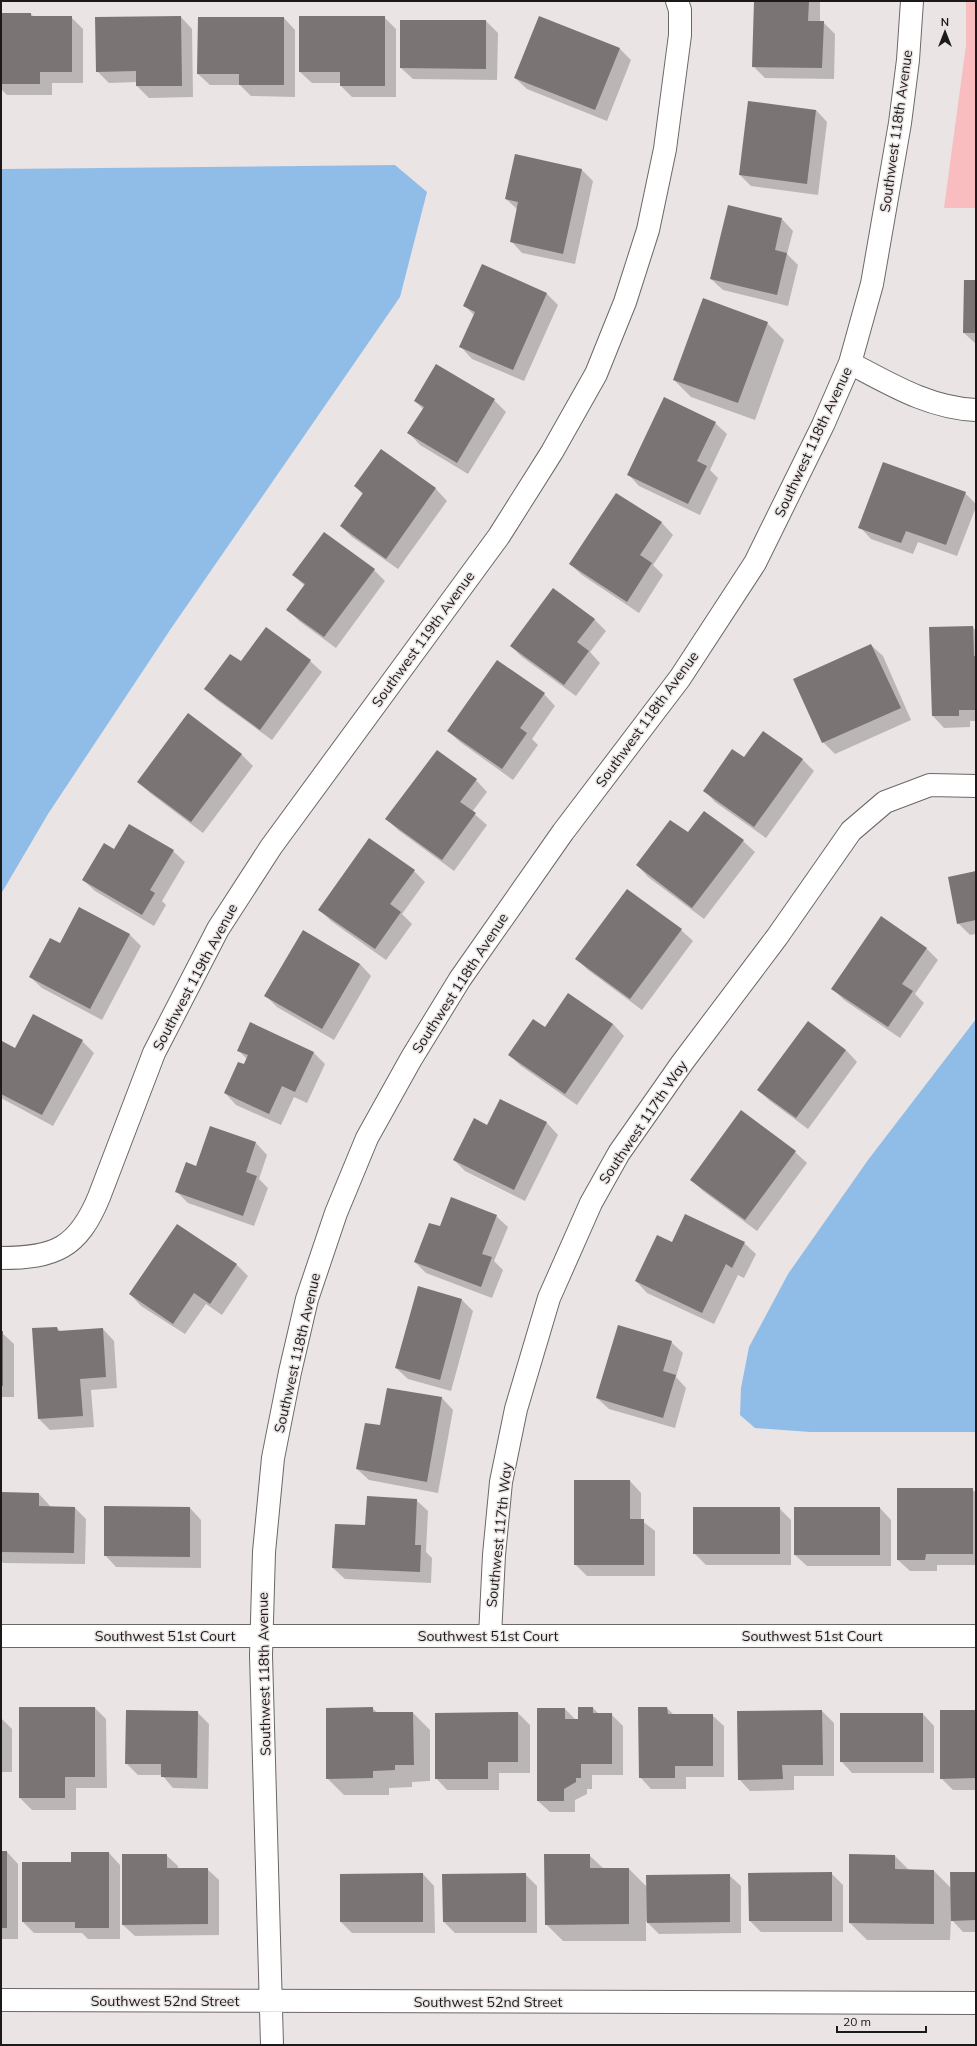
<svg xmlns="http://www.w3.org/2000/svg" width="977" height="2046" font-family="Mulish,sans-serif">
<rect width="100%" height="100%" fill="#eae4e4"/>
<path fill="#fabdbf" d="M 966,1 L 976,1 L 976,208 L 944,208 L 966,45 Z"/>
<path fill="#90bde8" d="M 395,165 L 427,192 L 400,297 L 170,630 L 48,814 L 1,894 L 1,169 Z
M 976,1019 L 976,1432 L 810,1432 L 755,1428 L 740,1415 L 741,1388 L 749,1347 L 788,1274 L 868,1160 Z"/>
<path fill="#0003" d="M 755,1 L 820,1 L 820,22 L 823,22 L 835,34 L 834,79 L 765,78 L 753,66 Z
M 1,14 L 31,14 L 34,17 L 71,17 L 83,29 L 83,83 L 52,83 L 52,95 L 7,95 L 1,89 Z
M 181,17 L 192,29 L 193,97 L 149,98 L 137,86 L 137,82 L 109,83 L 97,71 Z
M 384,17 L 396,29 L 396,97 L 352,97 L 341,86 L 341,83 L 312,83 L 300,72 Z
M 284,18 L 295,30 L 295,97 L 251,96 L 240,85 L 210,85 L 198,74 Z
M 401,21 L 486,21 L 498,33 L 497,80 L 413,79 L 401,68 Z
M 619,48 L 631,60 L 607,121 L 527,89 L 515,78 Z
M 816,110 L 827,122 L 818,195 L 751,186 L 740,175 Z
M 516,155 L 582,170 L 593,181 L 575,264 L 522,253 L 511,241 L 518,210 L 506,199 Z
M 782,219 L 793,231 L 787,254 L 798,265 L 788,306 L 723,290 L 711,279 Z
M 976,281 L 976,344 L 964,333 Z
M 547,294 L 558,305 L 524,381 L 472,359 L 461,347 L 475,316 L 465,306 Z
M 767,323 L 784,340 L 755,420 L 691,397 L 674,380 Z
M 436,365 L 494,400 L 506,412 L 468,474 L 420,445 L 409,433 L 423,409 L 415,401 Z
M 715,423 L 727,434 L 710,470 L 718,478 L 700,515 L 639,486 L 628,474 Z
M 381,450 L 436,489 L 447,501 L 398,569 L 352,537 L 341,526 L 363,495 L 355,486 Z
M 965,493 L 976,504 L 976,507 L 957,556 L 918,542 L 913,554 L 871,539 L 860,527 Z
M 616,494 L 662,523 L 673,535 L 653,565 L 663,575 L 639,613 L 582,575 L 570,564 Z
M 374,570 L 385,581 L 336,648 L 299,621 L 288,610 L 305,586 L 293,575 Z
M 594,619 L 606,631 L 590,652 L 600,663 L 576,696 L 522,657 L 511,646 Z
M 973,627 L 976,631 L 976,721 L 970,721 L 970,727 L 944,728 L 933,716 Z
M 871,645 L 883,656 L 911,720 L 835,754 L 823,742 Z
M 310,661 L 322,672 L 272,740 L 217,700 L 205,689 L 241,663 Z
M 544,694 L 555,706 L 532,739 L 538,745 L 513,780 L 460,742 L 448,731 Z
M 188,715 L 242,755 L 253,766 L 203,833 L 150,793 L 138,782 Z
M 745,759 L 802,759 L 814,771 L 766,838 L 715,802 L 704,790 Z
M 476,780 L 487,792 L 472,812 L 487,825 L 454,871 L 398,830 L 387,819 Z
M 688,834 L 743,841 L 755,852 L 704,919 L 648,877 L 637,865 Z
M 114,850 L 173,851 L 185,862 L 162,901 L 166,905 L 154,926 L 95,891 L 83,880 Z
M 414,871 L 425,882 L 402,914 L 412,924 L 386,960 L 331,921 L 319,909 Z
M 976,872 L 976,934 L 970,935 L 958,923 Z
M 681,930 L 693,941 L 642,1010 L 588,970 L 577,959 Z
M 303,932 L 360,964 L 371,976 L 334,1040 L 277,1007 L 265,995 Z
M 129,934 L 141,946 L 102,1020 L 42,988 L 30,977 L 61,944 Z
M 927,949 L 938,960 L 915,994 L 924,1003 L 900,1038 L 844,1000 L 833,989 Z
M 613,1024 L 624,1036 L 577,1105 L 521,1066 L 509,1055 L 545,1028 Z
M 82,1041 L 94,1053 L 53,1126 L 1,1098 L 1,1045 L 15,1049 Z
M 238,1050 L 313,1052 L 325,1064 L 307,1103 L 294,1097 L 281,1125 L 236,1105 L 225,1093 L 247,1059 Z
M 846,1050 L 857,1062 L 808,1129 L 770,1101 L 758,1090 Z
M 501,1100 L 547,1123 L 558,1135 L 525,1201 L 465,1171 L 454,1160 L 488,1126 Z
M 256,1143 L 267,1155 L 259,1179 L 268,1188 L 254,1226 L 188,1203 L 176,1191 L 197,1167 Z
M 795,1152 L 807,1163 L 757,1231 L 703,1191 L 691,1180 Z
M 496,1216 L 508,1227 L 494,1261 L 503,1270 L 492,1298 L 426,1273 L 415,1262 L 440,1228 Z
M 177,1225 L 237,1265 L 248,1276 L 222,1315 L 206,1304 L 185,1334 L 141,1306 L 130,1294 Z
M 744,1243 L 756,1254 L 744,1278 L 738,1275 L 714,1324 L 647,1293 L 636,1281 L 672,1244 Z
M 418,1288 L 462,1300 L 473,1311 L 451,1391 L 408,1379 L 396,1368 Z
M 57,1328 L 61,1332 L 103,1329 L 114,1341 L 117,1388 L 91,1390 L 94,1427 L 50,1430 L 39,1419 Z
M 1,1332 L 14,1344 L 14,1397 L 1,1397 Z
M 671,1342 L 683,1353 L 676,1377 L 686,1388 L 675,1428 L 609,1409 L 597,1398 Z
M 442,1398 L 453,1410 L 438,1493 L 369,1480 L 357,1469 L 381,1427 Z
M 630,1481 L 641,1493 L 641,1520 L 655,1531 L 655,1576 L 587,1576 L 575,1564 Z
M 972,1489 L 976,1493 L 976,1565 L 937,1565 L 937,1571 L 910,1571 L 898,1560 Z
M 1,1493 L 39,1494 L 51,1507 L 75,1508 L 86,1519 L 85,1564 L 3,1563 L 1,1561 Z
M 416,1500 L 428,1511 L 426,1552 L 432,1558 L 431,1583 L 345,1579 L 333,1568 L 366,1526 Z
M 190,1508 L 201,1520 L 201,1568 L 116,1567 L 105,1555 Z
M 779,1508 L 791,1520 L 791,1565 L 706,1565 L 694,1553 Z
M 880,1508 L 891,1520 L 891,1566 L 807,1566 L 795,1555 Z
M 20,1708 L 95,1708 L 106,1719 L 107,1788 L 76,1788 L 76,1810 L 32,1810 L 20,1798 Z
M 372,1708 L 378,1713 L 413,1713 L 430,1730 L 430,1781 L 412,1782 L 412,1787 L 389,1788 L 389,1795 L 344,1795 L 327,1778 Z
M 579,1708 L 593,1708 L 599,1714 L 611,1714 L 623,1726 L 623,1775 L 592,1775 L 592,1789 L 587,1789 L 587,1794 L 575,1800 L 575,1812 L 550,1812 L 538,1801 L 538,1709 L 565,1709 L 576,1720 L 579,1720 Z
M 667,1708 L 674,1715 L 712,1715 L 724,1726 L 724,1777 L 686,1777 L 686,1789 L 651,1789 L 640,1777 Z
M 822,1711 L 834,1723 L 834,1776 L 794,1776 L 794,1790 L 750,1791 L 739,1779 L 738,1712 Z
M 976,1711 L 976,1790 L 953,1790 L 941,1778 Z
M 197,1712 L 209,1724 L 208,1789 L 173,1788 L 162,1775 L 138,1775 L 126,1763 Z
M 518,1713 L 530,1725 L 530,1773 L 499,1773 L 499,1790 L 447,1790 L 436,1778 Z
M 923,1714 L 934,1726 L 934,1773 L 852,1773 L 841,1761 Z
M 1,1718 L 12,1729 L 12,1772 L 1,1772 Z
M 1,1852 L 7,1852 L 18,1864 L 18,1939 L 1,1939 Z
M 109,1853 L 120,1865 L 120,1939 L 88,1939 L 82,1933 L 34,1933 L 23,1922 L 72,1863 Z
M 166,1855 L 178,1866 L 178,1869 L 207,1869 L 219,1880 L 219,1935 L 135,1936 L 123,1925 Z
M 589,1855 L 604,1869 L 629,1869 L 647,1887 L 729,1875 L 741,1886 L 741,1933 L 659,1934 L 646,1921 L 646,1941 L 563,1941 L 546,1924 Z
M 895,1856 L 909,1870 L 934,1871 L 951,1888 L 976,1873 L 976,1932 L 963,1932 L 951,1919 L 950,1940 L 867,1940 L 850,1923 Z
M 831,1873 L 843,1885 L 843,1932 L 761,1932 L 750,1921 Z
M 423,1874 L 434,1886 L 435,1933 L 352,1933 L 341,1922 Z
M 525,1874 L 537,1886 L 537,1933 L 455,1933 L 444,1922 Z"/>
<path fill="#7a7474" d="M 754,1 L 809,1 L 808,21 L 824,21 L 822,68 L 752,67 Z
M 1,13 L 31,13 L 31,16 L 72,16 L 72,72 L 40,72 L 40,84 L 1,84 Z
M 181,16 L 182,86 L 136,86 L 136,71 L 96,72 L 95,17 Z
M 299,16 L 385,16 L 385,86 L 340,86 L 340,72 L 299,72 Z
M 539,16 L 620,48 L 595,110 L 514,78 Z
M 198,17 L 284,17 L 284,85 L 239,85 L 239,74 L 197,74 Z
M 400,20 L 486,20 L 486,69 L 400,68 Z
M 748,101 L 816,110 L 807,184 L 739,175 Z
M 515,154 L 582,169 L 563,254 L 510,242 L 518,202 L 505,199 Z
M 728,205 L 782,218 L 775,250 L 787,253 L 777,295 L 710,279 Z
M 482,264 L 547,293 L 513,370 L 459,347 L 475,312 L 463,306 Z
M 964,280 L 976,280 L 976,333 L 963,333 Z
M 703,298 L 768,322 L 738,403 L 673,380 Z
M 436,364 L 495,399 L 457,463 L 407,433 L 424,407 L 414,401 Z
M 664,397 L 716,422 L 697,461 L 707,466 L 688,504 L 627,475 Z
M 381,449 L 436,488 L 386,559 L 340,526 L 363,493 L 354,486 Z
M 883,462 L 966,492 L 946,545 L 906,531 L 901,543 L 858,528 Z
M 616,493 L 662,522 L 640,555 L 652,563 L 627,602 L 569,564 Z
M 324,532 L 375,569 L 324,637 L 286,610 L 305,584 L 292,575 Z
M 553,588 L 595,619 L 577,642 L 589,651 L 564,685 L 510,646 Z
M 973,626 L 974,656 L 976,656 L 976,710 L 959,710 L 959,716 L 932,716 L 929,627 Z
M 266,627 L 311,660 L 260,730 L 204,689 L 230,654 L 241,661 Z
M 871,644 L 901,708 L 822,743 L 793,679 Z
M 497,660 L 545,693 L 520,728 L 527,733 L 502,769 L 447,731 Z
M 188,713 L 242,754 L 191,822 L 137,782 Z
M 763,731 L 803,759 L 754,827 L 703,791 L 732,749 L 744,757 Z
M 437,750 L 477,779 L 460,802 L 476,813 L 442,860 L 385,819 Z
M 704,811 L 744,840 L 692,908 L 636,865 L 670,820 L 688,832 Z
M 129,824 L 174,850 L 150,890 L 155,893 L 142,915 L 82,880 L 104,843 L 114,849 Z
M 369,838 L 415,870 L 390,904 L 401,912 L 375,949 L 318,910 Z
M 976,871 L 976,920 L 957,924 L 948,877 Z
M 627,889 L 682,929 L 630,999 L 575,959 Z
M 79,907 L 130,934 L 90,1009 L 29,977 L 50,938 L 60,943 Z
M 881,916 L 927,948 L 902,984 L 913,991 L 888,1027 L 831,989 Z
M 303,930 L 360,964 L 322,1029 L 264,996 Z
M 568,993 L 613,1024 L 565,1094 L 508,1055 L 533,1019 L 545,1027 Z
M 33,1014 L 83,1040 L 42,1115 L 1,1094 L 1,1043 L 2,1041 L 15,1048 Z
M 808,1021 L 846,1050 L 796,1118 L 757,1090 Z
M 250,1022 L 314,1052 L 295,1092 L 282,1086 L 269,1114 L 224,1093 L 238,1062 L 244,1064 L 248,1055 L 237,1051 Z
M 500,1099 L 547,1122 L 514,1190 L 453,1160 L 474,1118 L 487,1125 Z
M 741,1110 L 796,1151 L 745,1220 L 690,1180 Z
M 210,1126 L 256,1142 L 246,1172 L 257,1176 L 243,1216 L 175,1192 L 186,1162 L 196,1166 Z
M 451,1197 L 497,1215 L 482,1254 L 492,1257 L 481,1287 L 414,1262 L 429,1223 L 440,1226 Z
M 685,1214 L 745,1242 L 732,1268 L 726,1264 L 702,1313 L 635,1281 L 657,1235 L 672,1242 Z
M 177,1224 L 237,1264 L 210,1304 L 194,1293 L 173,1324 L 129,1294 Z
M 418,1286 L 462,1299 L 440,1380 L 395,1368 Z
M 618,1325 L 672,1341 L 663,1371 L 676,1375 L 663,1418 L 596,1398 Z
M 57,1327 L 58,1331 L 103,1328 L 106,1377 L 80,1379 L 83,1416 L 38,1419 L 32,1328 Z
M 1,1331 L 3,1331 L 3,1386 L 1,1386 Z
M 387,1388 L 442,1397 L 427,1482 L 356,1469 L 365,1423 L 380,1425 Z
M 574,1480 L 630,1480 L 630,1519 L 644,1519 L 644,1565 L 574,1565 Z
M 897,1488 L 973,1488 L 973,1554 L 926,1554 L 925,1560 L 897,1560 Z
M 1,1492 L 39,1493 L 39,1506 L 75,1507 L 74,1553 L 1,1552 Z
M 367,1496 L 417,1499 L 415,1545 L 421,1545 L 420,1572 L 332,1568 L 335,1524 L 365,1525 Z
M 104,1506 L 190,1507 L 190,1557 L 104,1556 Z
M 693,1507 L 780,1507 L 780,1554 L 693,1554 Z
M 794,1507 L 880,1507 L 880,1555 L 794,1555 Z
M 19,1707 L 95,1707 L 95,1777 L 65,1777 L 65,1798 L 19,1798 Z
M 373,1707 L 373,1712 L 413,1712 L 414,1765 L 395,1765 L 395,1770 L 373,1771 L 373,1778 L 326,1779 L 326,1708 Z
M 578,1707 L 593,1707 L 593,1713 L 612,1713 L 612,1764 L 581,1764 L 581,1778 L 576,1778 L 576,1782 L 564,1789 L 564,1801 L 537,1801 L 537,1708 L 565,1708 L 565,1719 L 578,1719 Z
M 638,1707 L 667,1707 L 668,1714 L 713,1714 L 713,1766 L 675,1766 L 675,1778 L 639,1778 Z
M 126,1710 L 198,1711 L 197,1778 L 161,1777 L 161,1764 L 125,1764 Z
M 822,1710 L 823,1765 L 782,1765 L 783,1779 L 738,1780 L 737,1711 Z
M 940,1710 L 976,1710 L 976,1778 L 940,1779 Z
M 518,1712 L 518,1762 L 488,1762 L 488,1779 L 435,1779 L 435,1713 Z
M 840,1713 L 923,1713 L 923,1762 L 840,1762 Z
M 1,1851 L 7,1851 L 7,1928 L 1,1928 Z
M 71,1852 L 109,1852 L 109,1928 L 75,1928 L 75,1922 L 22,1922 L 22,1862 L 71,1862 Z
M 122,1854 L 167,1854 L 167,1868 L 208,1868 L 208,1924 L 122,1925 Z
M 544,1854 L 590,1854 L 590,1868 L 629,1868 L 629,1924 L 545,1925 Z
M 849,1854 L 895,1855 L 895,1869 L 934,1870 L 934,1924 L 849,1923 Z
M 832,1872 L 832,1921 L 749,1921 L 748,1873 Z
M 950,1872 L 976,1872 L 976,1920 L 951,1921 Z
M 423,1873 L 423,1922 L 340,1922 L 340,1874 Z
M 526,1873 L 526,1922 L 443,1922 L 442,1874 Z
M 730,1874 L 730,1922 L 647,1923 L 646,1875 Z"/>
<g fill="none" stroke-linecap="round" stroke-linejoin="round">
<g stroke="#6d6767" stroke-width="24">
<path id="street" d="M 850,363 C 890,384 929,408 976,410
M 1,1258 C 55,1258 78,1248 99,1197 L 154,1053 L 218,929 L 271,847 L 499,536 L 552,452 L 596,374 L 625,302 L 648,230 L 665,149 L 680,35 L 680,10 L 677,1
M 1,1636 L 976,1636
M 490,1636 L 494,1555 L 501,1482 L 516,1409 L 549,1298 L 591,1203 L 619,1153 L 682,1063 L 777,937 L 851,831 L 885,802 L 930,785 L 976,786
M 1,2000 L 976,2003
M 272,2045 L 261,1655 L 264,1552 L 273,1458 L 290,1372 L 307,1299 L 336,1213 L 367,1138 L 411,1059 L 460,979 L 563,832 L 680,678 L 755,563 L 823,425 L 850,363 L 872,284 L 900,123 L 908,60 L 912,1"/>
</g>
<use href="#street" stroke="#fff" stroke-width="22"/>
</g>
<g text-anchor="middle" stroke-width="3" stroke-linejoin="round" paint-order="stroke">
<g font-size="14" fill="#1b1919" stroke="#eae4e4">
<text transform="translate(896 131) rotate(-82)" y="5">Southwest 118th Avenue</text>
<text transform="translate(813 442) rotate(-65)" y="5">Southwest 118th Avenue</text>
<text transform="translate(423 639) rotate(-54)" y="5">Southwest 119th Avenue</text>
<text transform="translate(647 719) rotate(-54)" y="5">Southwest 118th Avenue</text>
<text transform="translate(195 977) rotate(-62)" y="5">Southwest 119th Avenue</text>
<text transform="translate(460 983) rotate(-57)" y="5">Southwest 118th Avenue</text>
<text transform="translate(643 1122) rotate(-56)" y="5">Southwest 117th Way</text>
<text transform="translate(297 1353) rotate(-77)" y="5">Southwest 118th Avenue</text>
<text transform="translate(499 1535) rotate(-84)" y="5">Southwest 117th Way</text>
<text x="165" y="1641">Southwest 51st Court</text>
<text x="488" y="1641">Southwest 51st Court</text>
<text x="812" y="1641">Southwest 51st Court</text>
<text transform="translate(264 1674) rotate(-91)" y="5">Southwest 118th Avenue</text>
<text x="165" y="2006">Southwest 52nd Street</text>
<text x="488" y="2007">Southwest 52nd Street</text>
</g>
</g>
<rect width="977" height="2046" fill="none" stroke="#1b1919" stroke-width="4"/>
<g transform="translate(945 32)" stroke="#eae4e4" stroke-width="3" paint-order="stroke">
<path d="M0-3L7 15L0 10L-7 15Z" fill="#1b1919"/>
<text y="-6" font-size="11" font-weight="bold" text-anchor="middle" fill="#1b1919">N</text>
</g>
<path d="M837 2026v6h89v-6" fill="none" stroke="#1b1919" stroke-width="2"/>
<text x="843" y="2026" font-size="12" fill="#1b1919" stroke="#eae4e4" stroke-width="3" paint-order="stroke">20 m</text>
</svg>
